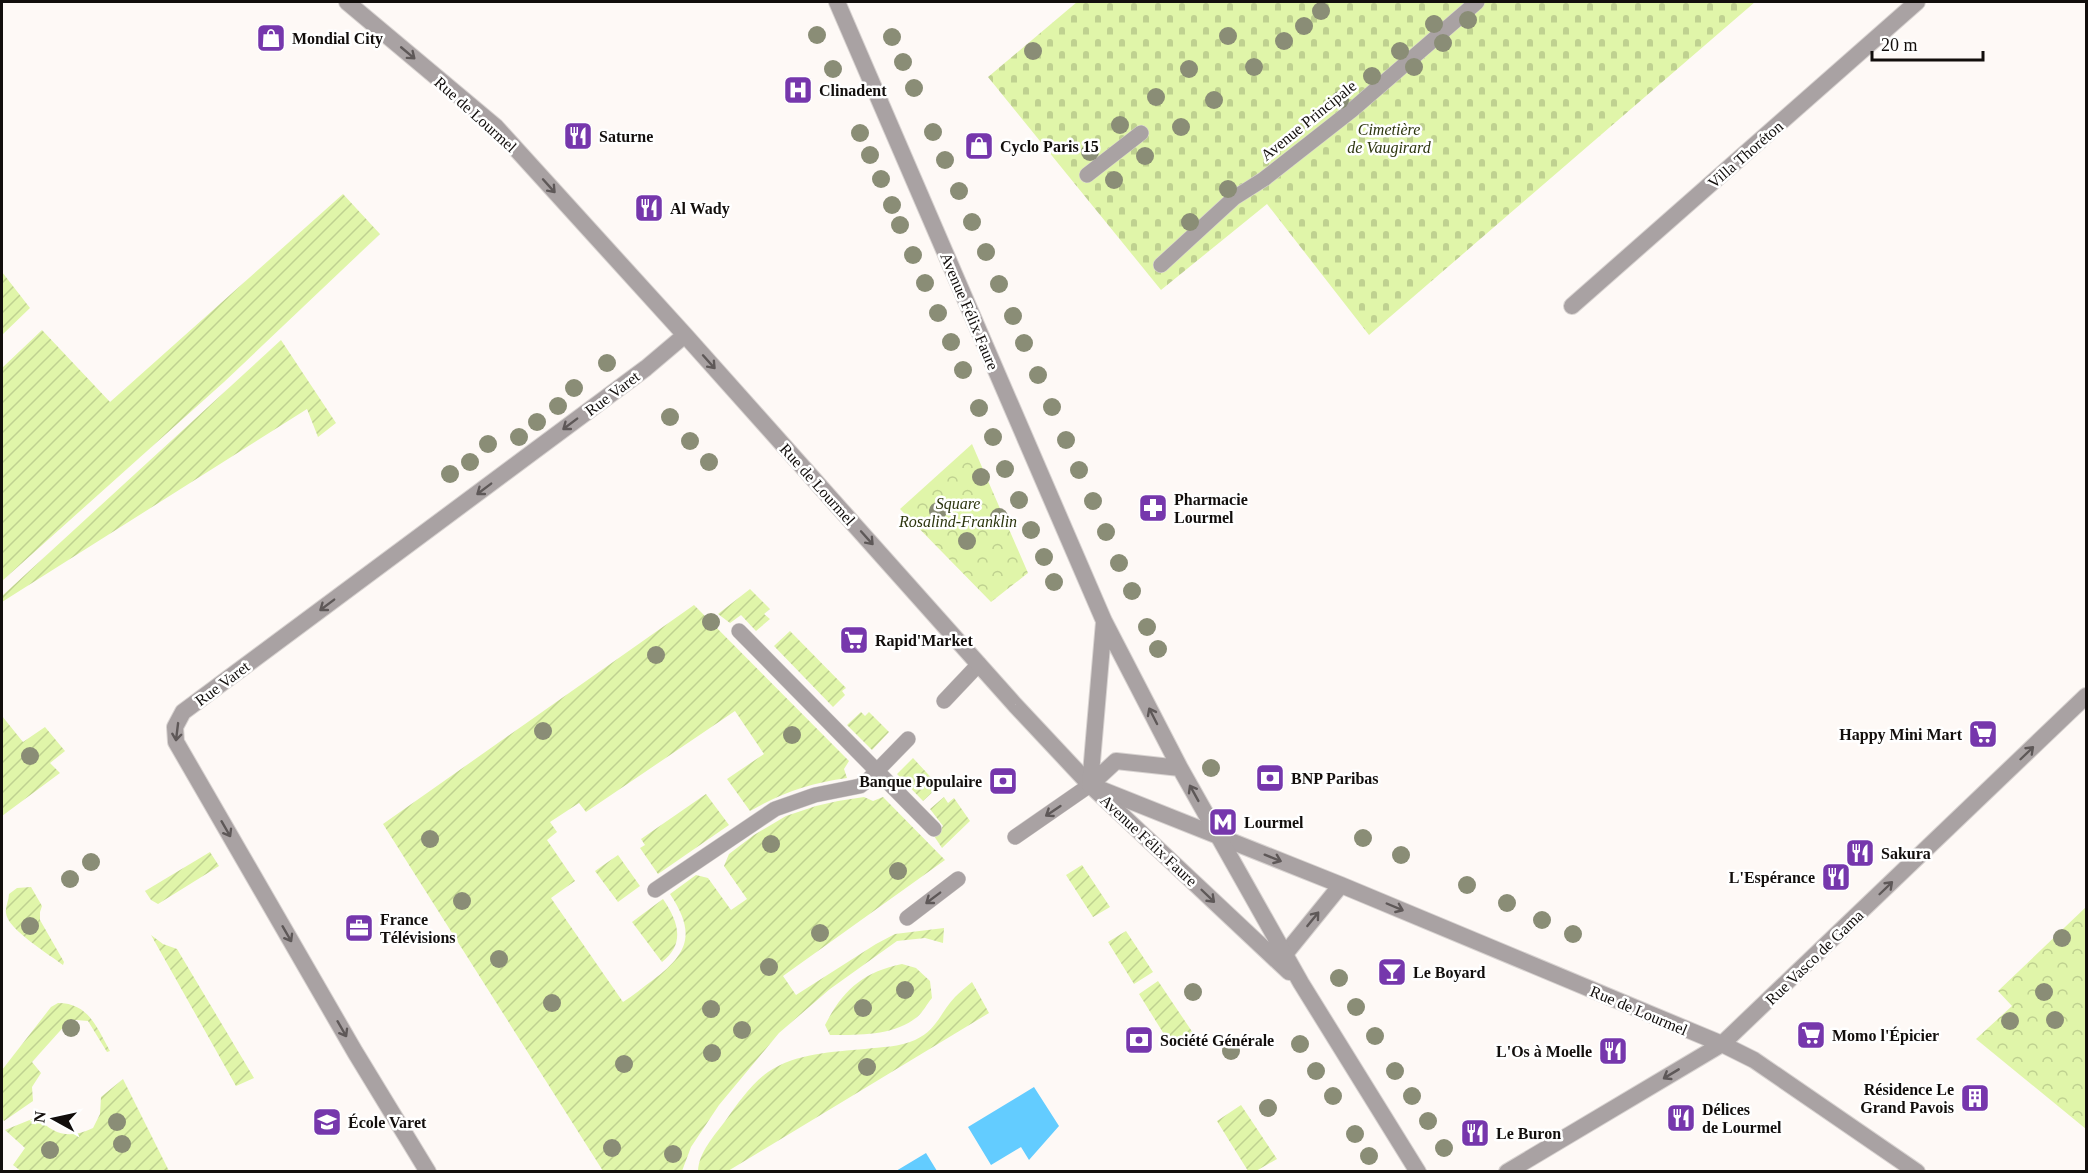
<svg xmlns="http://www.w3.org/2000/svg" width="2088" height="1173" font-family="Georgia,serif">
<defs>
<pattern id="cemetery-stones" width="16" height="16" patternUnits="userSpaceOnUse" patternTransform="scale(1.5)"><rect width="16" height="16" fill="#e0f5a9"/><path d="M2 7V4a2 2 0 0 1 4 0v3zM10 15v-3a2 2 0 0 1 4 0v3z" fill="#bfd190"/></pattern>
<pattern id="park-crowns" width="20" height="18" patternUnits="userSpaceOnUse" patternTransform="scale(1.5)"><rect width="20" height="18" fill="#e0f5a9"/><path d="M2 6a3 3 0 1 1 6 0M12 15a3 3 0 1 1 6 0" fill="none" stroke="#bfd190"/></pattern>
<pattern id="garden-furrows" width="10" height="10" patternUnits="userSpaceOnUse" patternTransform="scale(1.5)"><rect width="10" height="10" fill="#e0f5a9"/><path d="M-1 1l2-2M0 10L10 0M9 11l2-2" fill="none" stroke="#bfd190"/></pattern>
</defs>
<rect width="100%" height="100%" fill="#fef9f6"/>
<path fill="url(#cemetery-stones)" d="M 1077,2 L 1755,2 L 1369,335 L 1267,204 L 1161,290 L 988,77 Z"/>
<path fill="url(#park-crowns)" d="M 972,444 L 1028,573 L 991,602 L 900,509 Z
M 2086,907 L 2086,1129 L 1976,1039 L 2012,1006 L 1998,991 Z"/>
<path fill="url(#garden-furrows)" d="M 343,194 L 380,234 L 224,382 L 2,581 L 2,368 L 42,330 L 110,402 Z
M 2,272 L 30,308 L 2,335 Z
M 281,340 L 336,423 L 318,437 L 307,409 L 2,602 L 2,596 Z
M 750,589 L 770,609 L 764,614 L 770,619 L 756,631 L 741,615 L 730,623 L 718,614 Z
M 694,605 L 849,761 L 844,769 L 847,778 C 811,783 781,793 750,811 L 727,779 L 764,754 L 735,711 L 586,812 L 579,803 L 550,822 L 557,832 L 547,840 L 575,881 L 551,898 L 623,1002 C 633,996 643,987 653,980 C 689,953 696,933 670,894 L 696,875 L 708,878 L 731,910 L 747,899 L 724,866 L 729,854 L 754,835 L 786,816 L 816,806 L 838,801 L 864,797 L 873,801 L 883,797 L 945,860 L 783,976 L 796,995 L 876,944 L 895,934 L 944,928 L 943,943 L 925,938 L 897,941 L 830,989 L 779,1033 L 719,1105 L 691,1147 L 682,1171 L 603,1171 L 383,824 Z
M 790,631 L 846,688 L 842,691 L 845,695 L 833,707 L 774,646 Z
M 861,712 L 865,716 L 869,712 L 889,732 L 872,750 L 847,725 Z
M 2,716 L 23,742 L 45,727 L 65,751 L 50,763 L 60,773 L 2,816 Z
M 913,758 L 939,786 L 923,801 L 897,774 Z
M 706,794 L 729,825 L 658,874 L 640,848 L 645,845 L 641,839 Z
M 944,797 L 948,803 L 954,798 L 970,821 L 942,848 L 934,836 L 943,826 L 930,809 Z
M 210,852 L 219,866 L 158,904 L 151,900 L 145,891 Z
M 618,855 L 640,886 L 618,902 L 595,871 Z
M 1082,865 L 1110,907 L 1093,917 L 1066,875 Z
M 31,887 L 42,906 L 40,912 L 40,920 L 64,962 L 63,965 C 50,955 7,929 6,913 C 5,907 9,900 9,894 L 17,888 Z
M 663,899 C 678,921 686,943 662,962 L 632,922 Z
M 1126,931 L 1153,972 L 1134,984 L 1108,942 Z
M 151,935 L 163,944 L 177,949 L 254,1078 L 236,1086 Z
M 902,964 L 916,968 L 930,981 L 932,998 C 927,1004 923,1012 917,1017 C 894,1036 859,1035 830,1035 L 825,1025 C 843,990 863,972 902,964 Z
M 1158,981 L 1193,1033 L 1172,1047 L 1139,994 Z
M 972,982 L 989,1013 L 728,1171 L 698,1171 C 699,1152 714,1136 726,1120 C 738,1103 751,1084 768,1072 C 796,1053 833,1052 865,1049 C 881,1047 900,1047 915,1040 C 937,1030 940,1013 955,997 C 960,992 966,987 972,982 Z
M 58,1003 C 89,1003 97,1028 110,1051 L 107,1052 L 88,1021 L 76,1020 L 68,1022 L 32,1062 L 41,1073 L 32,1087 L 33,1101 L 4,1121 L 2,1118 L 2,1070 L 51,1007 Z
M 123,1079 L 169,1171 L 22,1172 L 13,1165 L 25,1148 L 5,1130 L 37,1117 C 55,1136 70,1139 93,1128 L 100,1114 L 101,1097 Z
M 1241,1105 L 1277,1159 L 1256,1171 L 1248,1171 L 1217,1121 Z"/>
<path fill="#63ccff" d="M 1034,1087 L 1059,1126 L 1029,1160 L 1021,1147 L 991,1165 L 968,1127 Z
M 926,1153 L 937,1171 L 896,1171 Z"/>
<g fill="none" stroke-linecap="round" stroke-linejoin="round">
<g stroke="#d8d3d1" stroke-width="16">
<path id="service" d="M 1087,175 L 1141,133
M 1161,265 L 1234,198 L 1264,179 L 1352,110 L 1477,2
M 739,631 L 934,829
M 944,701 L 979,664
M 1015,837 L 1090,785
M 655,890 L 775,809 L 815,795 L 860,786 L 868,780 L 908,739
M 907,918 L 958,879"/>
</g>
<g stroke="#d8d3d1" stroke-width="18">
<path id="minor" d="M 347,2 L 496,127 L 685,335 L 1015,705 L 1090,785 L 1341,885 L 1722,1044 L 1754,1060 L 1917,1172
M 1572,306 L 1917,2
M 1285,954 L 1341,885
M 428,1172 L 355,1052 L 176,742 L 175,727 L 183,712 L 646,368 L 685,335
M 1507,1172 L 1722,1044 L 2086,696"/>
</g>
<g stroke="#d8d3d1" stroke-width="18">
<path id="tertiary" d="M 837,2 L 1104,621 L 1180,768 L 1301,983 L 1418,1172
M 1090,785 L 1289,972
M 1090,785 L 1104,622
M 1090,785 L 1116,761 L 1180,768"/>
</g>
<use href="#service" stroke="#a9a2a3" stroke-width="15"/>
<use href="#minor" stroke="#a9a2a3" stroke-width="16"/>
<use href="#tertiary" stroke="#a9a2a3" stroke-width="16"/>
</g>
<g fill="#8a8d76">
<circle cx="1321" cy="11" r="9"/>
<circle cx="1468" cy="20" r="9"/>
<circle cx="1434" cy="24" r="9"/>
<circle cx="1304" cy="26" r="9"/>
<circle cx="817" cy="35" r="9"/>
<circle cx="1228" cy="36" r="9"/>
<circle cx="892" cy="37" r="9"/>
<circle cx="1284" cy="41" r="9"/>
<circle cx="1443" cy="43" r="9"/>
<circle cx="1033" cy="51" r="9"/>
<circle cx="1400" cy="51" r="9"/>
<circle cx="903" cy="62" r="9"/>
<circle cx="1254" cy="67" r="9"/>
<circle cx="1414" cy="67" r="9"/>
<circle cx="833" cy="69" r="9"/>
<circle cx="1189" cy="69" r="9"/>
<circle cx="1372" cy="76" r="9"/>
<circle cx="914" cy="88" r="9"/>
<circle cx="1156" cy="97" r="9"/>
<circle cx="1214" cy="100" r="9"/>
<circle cx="1340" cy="100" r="9"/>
<circle cx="1120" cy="125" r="9"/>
<circle cx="1181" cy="127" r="9"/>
<circle cx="933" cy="132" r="9"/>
<circle cx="860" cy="133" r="9"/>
<circle cx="1090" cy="152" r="9"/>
<circle cx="870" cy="155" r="9"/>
<circle cx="1145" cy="156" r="9"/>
<circle cx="945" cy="160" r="9"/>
<circle cx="881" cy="179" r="9"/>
<circle cx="1114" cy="180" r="9"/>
<circle cx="1228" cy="189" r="9"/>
<circle cx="959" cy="191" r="9"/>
<circle cx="892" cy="205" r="9"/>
<circle cx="972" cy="222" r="9"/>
<circle cx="1190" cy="222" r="9"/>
<circle cx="900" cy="225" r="9"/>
<circle cx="986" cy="252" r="9"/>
<circle cx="913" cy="255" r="9"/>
<circle cx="925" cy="283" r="9"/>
<circle cx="999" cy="284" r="9"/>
<circle cx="938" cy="313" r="9"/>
<circle cx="1013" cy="316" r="9"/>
<circle cx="951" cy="342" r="9"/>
<circle cx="1024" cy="343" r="9"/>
<circle cx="607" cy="363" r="9"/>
<circle cx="963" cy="370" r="9"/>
<circle cx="1038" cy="375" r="9"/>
<circle cx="574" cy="388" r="9"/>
<circle cx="558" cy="406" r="9"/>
<circle cx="1052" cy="407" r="9"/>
<circle cx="979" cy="408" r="9"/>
<circle cx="670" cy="417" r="9"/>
<circle cx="537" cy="422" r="9"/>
<circle cx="519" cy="437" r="9"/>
<circle cx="993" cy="437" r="9"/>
<circle cx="1066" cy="440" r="9"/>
<circle cx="690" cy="441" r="9"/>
<circle cx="488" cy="444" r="9"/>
<circle cx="470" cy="462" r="9"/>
<circle cx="709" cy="462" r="9"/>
<circle cx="1005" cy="469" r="9"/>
<circle cx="1079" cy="470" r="9"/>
<circle cx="450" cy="474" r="9"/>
<circle cx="981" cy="477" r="9"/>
<circle cx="1019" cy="500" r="9"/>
<circle cx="1093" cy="501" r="9"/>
<circle cx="938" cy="511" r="9"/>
<circle cx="999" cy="517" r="9"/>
<circle cx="1031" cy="530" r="9"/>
<circle cx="1106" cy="532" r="9"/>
<circle cx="967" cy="541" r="9"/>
<circle cx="1044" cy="557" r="9"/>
<circle cx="1119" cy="563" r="9"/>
<circle cx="1054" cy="582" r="9"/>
<circle cx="1132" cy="591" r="9"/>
<circle cx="711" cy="622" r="9"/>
<circle cx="1147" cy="627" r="9"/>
<circle cx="1158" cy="649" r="9"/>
<circle cx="656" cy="655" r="9"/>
<circle cx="543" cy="731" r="9"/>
<circle cx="792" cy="735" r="9"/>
<circle cx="30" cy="756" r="9"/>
<circle cx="1211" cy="768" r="9"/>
<circle cx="1363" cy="838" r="9"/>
<circle cx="430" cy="839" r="9"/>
<circle cx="771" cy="844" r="9"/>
<circle cx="1401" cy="855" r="9"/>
<circle cx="91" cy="862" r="9"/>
<circle cx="898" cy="871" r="9"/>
<circle cx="70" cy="879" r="9"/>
<circle cx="1467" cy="885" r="9"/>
<circle cx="462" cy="901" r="9"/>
<circle cx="1507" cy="903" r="9"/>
<circle cx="1542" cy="920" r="9"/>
<circle cx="30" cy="926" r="9"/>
<circle cx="820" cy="933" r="9"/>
<circle cx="1573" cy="934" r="9"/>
<circle cx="2062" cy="938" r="9"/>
<circle cx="499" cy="959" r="9"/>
<circle cx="769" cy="967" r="9"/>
<circle cx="1339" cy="978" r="9"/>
<circle cx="905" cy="990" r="9"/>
<circle cx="1193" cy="992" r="9"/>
<circle cx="2044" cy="992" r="9"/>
<circle cx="552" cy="1003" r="9"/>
<circle cx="1356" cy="1007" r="9"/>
<circle cx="863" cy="1008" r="9"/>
<circle cx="711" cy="1009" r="9"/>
<circle cx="2055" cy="1020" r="9"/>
<circle cx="2010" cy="1021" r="9"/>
<circle cx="71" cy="1028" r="9"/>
<circle cx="742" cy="1030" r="9"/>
<circle cx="1375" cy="1036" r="9"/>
<circle cx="1300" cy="1044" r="9"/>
<circle cx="1231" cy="1051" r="9"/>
<circle cx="712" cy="1053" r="9"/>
<circle cx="624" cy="1064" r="9"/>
<circle cx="867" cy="1067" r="9"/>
<circle cx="1316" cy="1071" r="9"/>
<circle cx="1395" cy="1071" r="9"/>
<circle cx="1333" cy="1096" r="9"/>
<circle cx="1412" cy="1096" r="9"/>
<circle cx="1268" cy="1108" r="9"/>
<circle cx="1428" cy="1121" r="9"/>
<circle cx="117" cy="1122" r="9"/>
<circle cx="1355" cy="1134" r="9"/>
<circle cx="122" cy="1144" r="9"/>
<circle cx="612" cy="1148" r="9"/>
<circle cx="1444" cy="1148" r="9"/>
<circle cx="50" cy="1150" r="9"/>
<circle cx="673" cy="1154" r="9"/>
<circle cx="1369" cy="1156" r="9"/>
</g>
<defs><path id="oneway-shaft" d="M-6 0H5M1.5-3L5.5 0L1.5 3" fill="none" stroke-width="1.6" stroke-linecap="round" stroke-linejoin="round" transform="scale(1.5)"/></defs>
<g stroke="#5e5858">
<use href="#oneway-shaft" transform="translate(408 53) rotate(40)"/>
<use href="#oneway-shaft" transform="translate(549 186) rotate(48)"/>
<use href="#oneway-shaft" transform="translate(709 362) rotate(48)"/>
<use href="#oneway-shaft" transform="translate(570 424) rotate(143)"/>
<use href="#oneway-shaft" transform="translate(484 489) rotate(143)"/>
<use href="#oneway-shaft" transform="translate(867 538) rotate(48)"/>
<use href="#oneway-shaft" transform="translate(327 605) rotate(143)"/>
<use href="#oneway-shaft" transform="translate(1153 716) rotate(-117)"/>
<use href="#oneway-shaft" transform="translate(177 732) rotate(97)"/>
<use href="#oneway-shaft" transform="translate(2027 753) rotate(-44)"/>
<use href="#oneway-shaft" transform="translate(1194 793) rotate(-119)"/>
<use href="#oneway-shaft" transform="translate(1053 811) rotate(146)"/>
<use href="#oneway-shaft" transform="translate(226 829) rotate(60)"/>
<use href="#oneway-shaft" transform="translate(1273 858) rotate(22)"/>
<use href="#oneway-shaft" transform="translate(1886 888) rotate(-44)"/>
<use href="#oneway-shaft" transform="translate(1208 896) rotate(44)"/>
<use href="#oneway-shaft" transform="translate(933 898) rotate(143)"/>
<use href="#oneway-shaft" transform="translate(1395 907) rotate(23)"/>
<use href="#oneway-shaft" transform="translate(1313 919) rotate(-51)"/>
<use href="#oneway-shaft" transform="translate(287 934) rotate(60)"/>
<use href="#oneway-shaft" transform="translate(342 1029) rotate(60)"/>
<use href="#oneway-shaft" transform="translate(1671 1074) rotate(149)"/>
</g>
<defs>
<g id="shop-square" transform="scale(1.5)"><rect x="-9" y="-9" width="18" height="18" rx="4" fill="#7637ac" stroke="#fff"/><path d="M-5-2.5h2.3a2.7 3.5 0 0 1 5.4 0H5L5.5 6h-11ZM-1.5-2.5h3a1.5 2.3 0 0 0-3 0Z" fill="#fff"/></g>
<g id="hospital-square" transform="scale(1.5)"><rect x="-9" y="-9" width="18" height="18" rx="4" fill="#7637ac" stroke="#fff"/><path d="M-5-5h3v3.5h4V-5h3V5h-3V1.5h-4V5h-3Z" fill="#fff"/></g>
<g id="restaurant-square" transform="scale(1.5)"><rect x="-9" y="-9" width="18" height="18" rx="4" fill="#7637ac" stroke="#fff"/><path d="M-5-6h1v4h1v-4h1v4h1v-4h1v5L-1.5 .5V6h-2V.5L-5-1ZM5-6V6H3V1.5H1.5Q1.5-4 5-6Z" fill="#fff"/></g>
<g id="pharmacy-square" transform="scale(1.5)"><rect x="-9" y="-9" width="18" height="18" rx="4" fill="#7637ac" stroke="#fff"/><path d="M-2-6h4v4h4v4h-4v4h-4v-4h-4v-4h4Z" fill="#fff"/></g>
<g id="supermarket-square" transform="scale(1.5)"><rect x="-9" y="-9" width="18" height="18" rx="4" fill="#7637ac" stroke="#fff"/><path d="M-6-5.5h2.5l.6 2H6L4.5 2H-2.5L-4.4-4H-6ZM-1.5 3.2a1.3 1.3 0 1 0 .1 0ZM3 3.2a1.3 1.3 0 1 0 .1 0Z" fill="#fff"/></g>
<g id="bank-square" transform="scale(1.5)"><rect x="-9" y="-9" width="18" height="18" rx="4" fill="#7637ac" stroke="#fff"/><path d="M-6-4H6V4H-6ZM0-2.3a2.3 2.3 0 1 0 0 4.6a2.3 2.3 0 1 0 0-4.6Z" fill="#fff"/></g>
<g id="metro-square" transform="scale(1.5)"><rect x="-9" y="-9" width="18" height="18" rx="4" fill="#7637ac" stroke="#fff"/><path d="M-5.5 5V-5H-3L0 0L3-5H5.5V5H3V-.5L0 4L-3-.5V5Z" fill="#fff"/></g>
<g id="office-square" transform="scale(1.5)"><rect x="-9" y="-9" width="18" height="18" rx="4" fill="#7637ac" stroke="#fff"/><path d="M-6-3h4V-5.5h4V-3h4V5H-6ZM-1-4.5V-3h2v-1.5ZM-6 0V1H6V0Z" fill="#fff"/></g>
<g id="bar-square" transform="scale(1.5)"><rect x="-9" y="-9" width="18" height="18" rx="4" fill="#7637ac" stroke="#fff"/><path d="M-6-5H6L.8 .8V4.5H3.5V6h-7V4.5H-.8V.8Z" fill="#fff"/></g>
<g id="building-square" transform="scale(1.5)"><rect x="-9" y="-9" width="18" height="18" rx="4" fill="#7637ac" stroke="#fff"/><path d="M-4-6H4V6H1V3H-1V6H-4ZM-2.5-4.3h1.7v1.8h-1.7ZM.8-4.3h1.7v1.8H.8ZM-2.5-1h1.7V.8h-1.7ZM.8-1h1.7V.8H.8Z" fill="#fff"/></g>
<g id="school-square" transform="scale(1.5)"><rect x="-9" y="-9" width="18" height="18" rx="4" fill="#7637ac" stroke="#fff"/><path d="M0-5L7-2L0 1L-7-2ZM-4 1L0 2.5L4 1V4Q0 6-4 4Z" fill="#fff"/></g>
</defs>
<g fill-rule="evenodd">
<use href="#shop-square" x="271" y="38"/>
<use href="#hospital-square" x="798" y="90"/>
<use href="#restaurant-square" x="578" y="136"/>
<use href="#shop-square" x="979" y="146"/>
<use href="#restaurant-square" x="649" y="208"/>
<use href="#pharmacy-square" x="1153" y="508"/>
<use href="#supermarket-square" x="854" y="640"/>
<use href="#supermarket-square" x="1983" y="734"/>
<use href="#bank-square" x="1270" y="778"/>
<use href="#bank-square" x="1003" y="781"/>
<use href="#metro-square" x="1223" y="822"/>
<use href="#restaurant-square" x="1860" y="853"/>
<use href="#restaurant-square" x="1836" y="877"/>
<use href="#office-square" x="359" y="928"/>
<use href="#bar-square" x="1392" y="972"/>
<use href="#supermarket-square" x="1811" y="1035"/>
<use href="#bank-square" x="1139" y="1040"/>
<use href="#restaurant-square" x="1613" y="1051"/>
<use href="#building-square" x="1975" y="1098"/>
<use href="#restaurant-square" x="1681" y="1118"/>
<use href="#school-square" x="327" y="1122"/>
<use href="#restaurant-square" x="1475" y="1133"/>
</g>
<g text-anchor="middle" stroke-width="5" stroke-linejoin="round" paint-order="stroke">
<g font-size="16" font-weight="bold" fill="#120e0c" stroke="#fff" text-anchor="start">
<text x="292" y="44">Mondial City</text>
<text x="819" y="96">Clinadent</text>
<text x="599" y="142">Saturne</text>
<text x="1000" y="152">Cyclo Paris 15</text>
<text x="670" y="214">Al Wady</text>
<text x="1174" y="505">Pharmacie<tspan x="1174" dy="18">Lourmel</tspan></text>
<text x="875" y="646">Rapid'Market</text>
<text x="1962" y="740" text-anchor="end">Happy Mini Mart</text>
<text x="1291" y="784">BNP Paribas</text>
<text x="982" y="787" text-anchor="end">Banque Populaire</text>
<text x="1244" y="828">Lourmel</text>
<text x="1881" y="859">Sakura</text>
<text x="1815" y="883" text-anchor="end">L'Espérance</text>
<text x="380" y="925">France<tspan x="380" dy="18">Télévisions</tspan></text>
<text x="1413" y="978">Le Boyard</text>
<text x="1832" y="1041">Momo l'Épicier</text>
<text x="1160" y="1046">Société Générale</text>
<text x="1592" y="1057" text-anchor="end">L'Os à Moelle</text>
<text x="1954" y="1095" text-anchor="end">Résidence Le<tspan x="1954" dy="18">Grand Pavois</tspan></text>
<text x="1702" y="1115">Délices<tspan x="1702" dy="18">de Lourmel</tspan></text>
<text x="348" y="1128">École Varet</text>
<text x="1496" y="1139">Le Buron</text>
</g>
<g font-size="16" fill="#120e0c" stroke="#fff">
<text transform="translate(476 114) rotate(42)" y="6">Rue de Lourmel</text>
<text transform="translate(1308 120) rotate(-39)" y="6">Avenue Principale</text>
<text transform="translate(1745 154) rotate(-41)" y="6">Villa Thoréton</text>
<text transform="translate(970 311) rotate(67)" y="6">Avenue Félix Faure</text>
<text transform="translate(612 393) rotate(-37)" y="6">Rue Varet</text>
<text transform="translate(818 484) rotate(48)" y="6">Rue de Lourmel</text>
<text transform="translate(222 683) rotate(-37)" y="6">Rue Varet</text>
<text transform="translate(1149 840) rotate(43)" y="6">Avenue Félix Faure</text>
<text transform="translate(1814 957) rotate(-44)" y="6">Rue Vasco de Gama</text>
<text transform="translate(1639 1010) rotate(23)" y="6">Rue de Lourmel</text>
</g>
<g font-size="16" font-style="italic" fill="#2c350e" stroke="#fff">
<text x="1389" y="135">Cimetière<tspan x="1389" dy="18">de Vaugirard</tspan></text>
<text x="958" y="509">Square<tspan x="958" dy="18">Rosalind-Franklin</tspan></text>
</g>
</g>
<rect width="2088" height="1173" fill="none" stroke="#120e0c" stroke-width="6"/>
<g transform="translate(54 1119) rotate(278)" stroke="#ffffff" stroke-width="4.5" paint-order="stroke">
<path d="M0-4.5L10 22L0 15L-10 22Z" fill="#120e0c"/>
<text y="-9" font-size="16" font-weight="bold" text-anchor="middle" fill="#120e0c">N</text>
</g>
<path d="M1872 51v9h111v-9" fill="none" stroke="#120e0c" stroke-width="3"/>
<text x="1881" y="51" font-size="18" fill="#120e0c" stroke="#ffffff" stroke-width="4.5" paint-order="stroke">20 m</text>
</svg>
